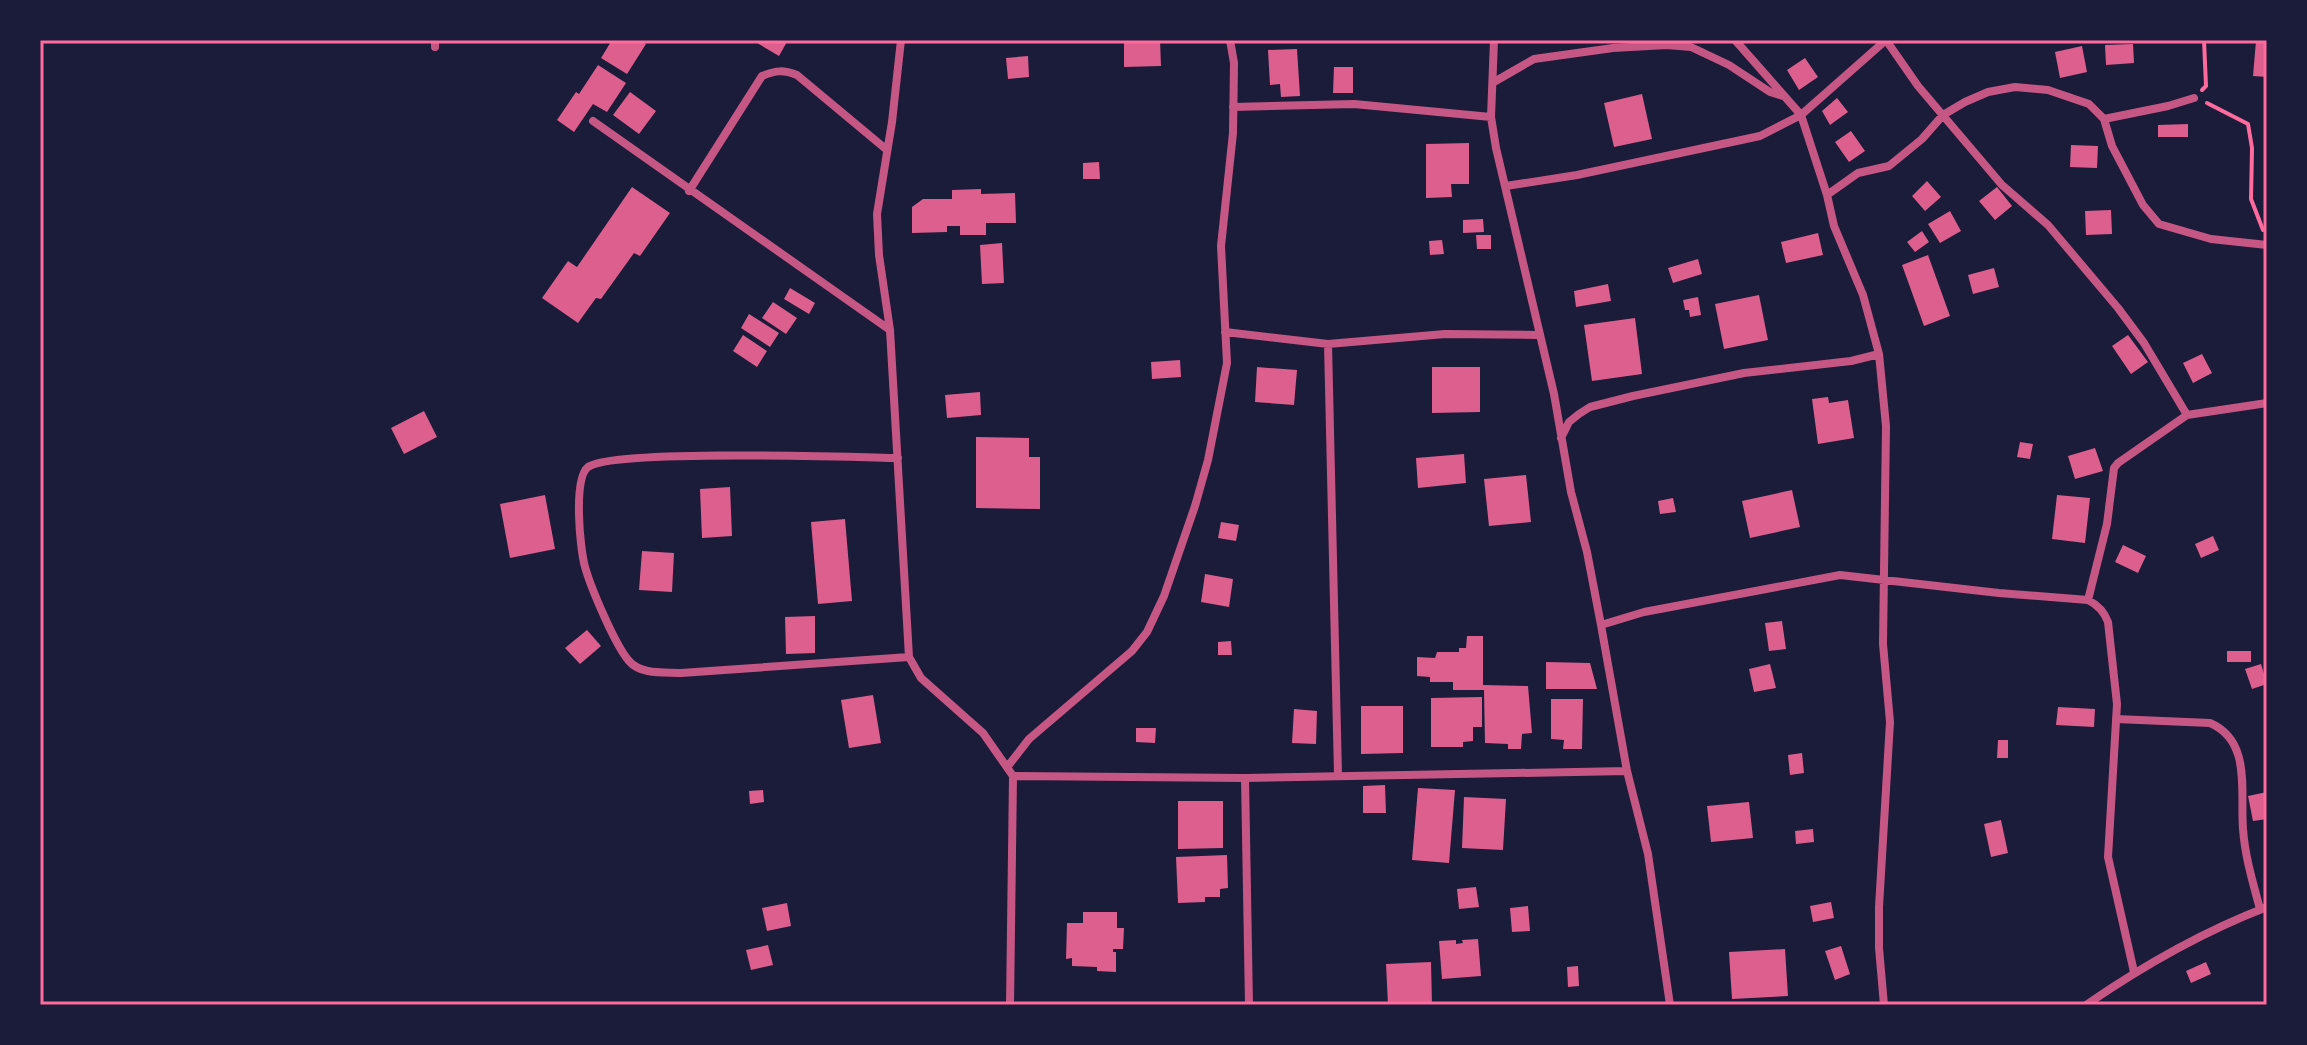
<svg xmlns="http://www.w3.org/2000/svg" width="2307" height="1045" font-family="'Zilla Slab',serif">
<rect width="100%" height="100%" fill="#1b1b3a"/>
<path fill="#dd5f8e" d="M 612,40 L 640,40 L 646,44 L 627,74 L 601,58 Z
M 752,40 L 788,40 L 779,56 Z
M 1124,40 L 1160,40 L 1161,66 L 1124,67 Z
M 2256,41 L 2267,41 L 2267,77 L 2253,76 Z
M 2133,44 L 2134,63 L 2106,65 L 2105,45 Z
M 2082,46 L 2087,72 L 2060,78 L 2055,52 Z
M 1297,49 L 1300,96 L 1281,97 L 1280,84 L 1270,85 L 1268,50 Z
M 1028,56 L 1029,77 L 1008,79 L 1006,58 Z
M 1805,58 L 1818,77 L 1799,90 L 1787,70 Z
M 598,65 L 626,83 L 607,112 L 593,104 L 574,132 L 557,120 L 576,92 L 579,94 Z
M 1334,67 L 1353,67 L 1353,93 L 1333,93 Z
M 630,92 L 656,111 L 639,134 L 613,115 Z
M 1642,94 L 1652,139 L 1614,147 L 1604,103 Z
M 1837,98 L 1848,112 L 1830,125 L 1822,111 Z
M 2188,124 L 2188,137 L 2158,137 L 2158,125 Z
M 1851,131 L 1865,151 L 1849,162 L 1835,142 Z
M 1469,143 L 1469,184 L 1451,184 L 1452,197 L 1426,198 L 1426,144 Z
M 2071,145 L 2098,146 L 2097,168 L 2070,167 Z
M 1099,162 L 1100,179 L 1083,179 L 1083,163 Z
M 1927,181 L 1941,197 L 1925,211 L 1912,196 Z
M 632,187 L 670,213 L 640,256 L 634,253 L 601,299 L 596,298 L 578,323 L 542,298 L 568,261 L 577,267 Z
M 1997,187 L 2012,206 L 1995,220 L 1979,201 Z
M 981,189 L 981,194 L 1015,193 L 1016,223 L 986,223 L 986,235 L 960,235 L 960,226 L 947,226 L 947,232 L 912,233 L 912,207 L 923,199 L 952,199 L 952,190 Z
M 2111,210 L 2112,234 L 2086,235 L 2085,211 Z
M 1950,211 L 1961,231 L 1940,243 L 1928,224 Z
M 1483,219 L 1484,232 L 1463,233 L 1463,220 Z
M 1922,231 L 1929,242 L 1915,252 L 1907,242 Z
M 1818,233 L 1823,255 L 1786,263 L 1781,242 Z
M 1476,235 L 1491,235 L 1491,249 L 1477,249 Z
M 1442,240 L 1444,254 L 1430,255 L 1429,241 Z
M 1002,243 L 1004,283 L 982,284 L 980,245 Z
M 1928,255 L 1950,316 L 1924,326 L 1902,265 Z
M 1698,259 L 1702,274 L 1673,283 L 1668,268 Z
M 1994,268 L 1999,287 L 1973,294 L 1968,275 Z
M 1608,284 L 1611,301 L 1576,307 L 1574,291 Z
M 790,288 L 815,303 L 809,314 L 784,299 Z
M 1759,295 L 1768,340 L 1724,349 L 1715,304 Z
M 1698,297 L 1701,315 L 1690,317 L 1689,310 L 1685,310 L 1683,300 Z
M 773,302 L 797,318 L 786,334 L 762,318 Z
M 749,314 L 779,333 L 770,347 L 741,328 Z
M 1635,318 L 1642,374 L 1592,381 L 1584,325 Z
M 743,335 L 767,351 L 757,367 L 733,351 Z
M 2128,335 L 2148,362 L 2131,374 L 2112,346 Z
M 2202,354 L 2212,373 L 2193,383 L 2183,363 Z
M 1180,360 L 1181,377 L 1152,379 L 1151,362 Z
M 1257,367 L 1297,370 L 1294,405 L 1255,402 Z
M 1432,367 L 1480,367 L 1480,412 L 1432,413 Z
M 980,392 L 981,415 L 947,418 L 945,395 Z
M 1828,397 L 1829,403 L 1848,400 L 1854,438 L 1818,444 L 1812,399 Z
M 424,411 L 437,437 L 404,454 L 391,428 Z
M 976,437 L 1029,438 L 1029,457 L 1040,457 L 1040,509 L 976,508 Z
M 2020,442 L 2033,444 L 2030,459 L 2017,457 Z
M 2095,448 L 2103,471 L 2075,479 L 2068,456 Z
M 1464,454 L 1466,483 L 1418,488 L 1416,458 Z
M 1526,475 L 1531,522 L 1489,526 L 1484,479 Z
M 730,487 L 732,536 L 702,538 L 700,489 Z
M 1792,490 L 1800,527 L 1750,538 L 1742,501 Z
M 545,495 L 555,549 L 510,558 L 500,504 Z
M 2057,495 L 2090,498 L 2085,543 L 2052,539 Z
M 1673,498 L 1676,512 L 1660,514 L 1658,501 Z
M 845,519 L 852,601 L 818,604 L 811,522 Z
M 1221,522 L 1239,525 L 1236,541 L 1218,538 Z
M 2213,536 L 2219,550 L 2201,558 L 2195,544 Z
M 2123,545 L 2146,556 L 2138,573 L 2115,562 Z
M 642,551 L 674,553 L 672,592 L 639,590 Z
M 1205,574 L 1233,579 L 1229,607 L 1201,602 Z
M 815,616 L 815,653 L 786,654 L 785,617 Z
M 1782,621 L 1786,649 L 1769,651 L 1765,623 Z
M 587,630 L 601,646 L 580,664 L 565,648 Z
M 1467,636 L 1483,636 L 1483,685 L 1528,686 L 1532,733 L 1522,734 L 1521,749 L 1508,749 L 1508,744 L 1485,743 L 1484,690 L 1453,690 L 1453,682 L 1430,682 L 1430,677 L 1417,676 L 1417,657 L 1435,658 L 1437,652 L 1459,652 L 1459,648 L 1466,648 Z
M 1231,641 L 1232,655 L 1218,655 L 1218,642 Z
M 2227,651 L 2251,651 L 2251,662 L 2227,662 Z
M 1546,662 L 1590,663 L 1597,689 L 1546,689 Z
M 1770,664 L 1776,688 L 1754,692 L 1749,669 Z
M 2261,664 L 2267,684 L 2252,689 L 2245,669 Z
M 873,695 L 881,743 L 849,748 L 841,700 Z
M 1482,697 L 1482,727 L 1473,727 L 1473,741 L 1463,742 L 1463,747 L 1431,747 L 1431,698 Z
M 1551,699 L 1583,699 L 1582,749 L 1563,749 L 1564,740 L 1551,739 Z
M 1361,706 L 1403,706 L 1403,753 L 1361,754 Z
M 2058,707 L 2095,709 L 2094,727 L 2056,725 Z
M 1294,709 L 1317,711 L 1316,744 L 1292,743 Z
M 1136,728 L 1156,728 L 1155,743 L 1136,742 Z
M 1998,740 L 2008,740 L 2008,758 L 1997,758 Z
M 1802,753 L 1804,773 L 1790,775 L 1788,755 Z
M 1385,785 L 1386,813 L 1363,813 L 1363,786 Z
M 1418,788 L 1455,790 L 1449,863 L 1412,860 Z
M 763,790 L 764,802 L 750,804 L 749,791 Z
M 2267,792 L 2267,819 L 2253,821 L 2248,796 Z
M 1464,797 L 1506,799 L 1503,850 L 1462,848 Z
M 1178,801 L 1223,801 L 1223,848 L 1178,849 Z
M 1749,802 L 1753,838 L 1711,842 L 1707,806 Z
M 2001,820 L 2008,853 L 1991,857 L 1984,824 Z
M 1813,829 L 1814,842 L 1796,844 L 1795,831 Z
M 1227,855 L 1228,888 L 1220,889 L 1220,897 L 1205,897 L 1205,902 L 1178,903 L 1176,857 Z
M 1476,887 L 1479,907 L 1459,909 L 1457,889 Z
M 1831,902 L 1834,918 L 1813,922 L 1810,906 Z
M 787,903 L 791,926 L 767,931 L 762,908 Z
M 1528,906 L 1530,931 L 1512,932 L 1510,908 Z
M 1083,912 L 1117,912 L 1117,928 L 1124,928 L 1123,949 L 1113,949 L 1113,952 L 1116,952 L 1116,972 L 1097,971 L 1097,967 L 1072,966 L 1072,958 L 1066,959 L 1067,923 L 1083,923 Z
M 1478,939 L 1481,976 L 1442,979 L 1439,941 L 1456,940 L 1456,944 L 1463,943 L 1462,940 Z
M 768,945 L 773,965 L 751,970 L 746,950 Z
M 1841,946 L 1850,974 L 1835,980 L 1825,951 Z
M 1785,949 L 1788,996 L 1732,999 L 1729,952 Z
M 1431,962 L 1432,1005 L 1388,1005 L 1386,964 Z
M 2206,962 L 2211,974 L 2191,983 L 2186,971 Z
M 1578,966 L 1579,986 L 1568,987 L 1567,967 Z"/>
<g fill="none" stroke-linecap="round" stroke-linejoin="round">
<path stroke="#ff6b9d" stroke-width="4" d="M 2202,90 L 2206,86 L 2204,40
M 2207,103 L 2248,124 L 2252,148 L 2251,199 L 2263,230"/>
<path stroke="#c65784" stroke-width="8" d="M 435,40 L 435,47
M 901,40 L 892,122 L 877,214 L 879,255 L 890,330 L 909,657 L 921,678 L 983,733 L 1013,776 L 1010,1005
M 1494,40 L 1491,117 L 1496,148 L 1554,394 L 1571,492 L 1587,552 L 1601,625 L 1627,771 L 1648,854 L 1670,1005
M 1735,40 L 1801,115 L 1827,195 L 1834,226 L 1863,295 L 1879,354 L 1886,426 L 1883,644 L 1890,722 L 1879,907 L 1879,948 L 1884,1005
M 1886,40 L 1918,86 L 2002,185 L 2048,225 L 2118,308 L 2144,343 L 2187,415
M 1494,82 L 1534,59 L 1613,48 L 1667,45 L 1691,47 L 1729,65 L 1770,92 L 1783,96
M 1233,107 L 1354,104 L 1491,117
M 2104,119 L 2168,106 L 2194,98
M 593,121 L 890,330
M 1506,186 L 1577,175 L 1760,136 L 1801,115 L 1886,40
M 689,191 L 762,76 C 776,70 784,70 797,75 L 887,150
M 1827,195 L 1858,173 L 1889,166 L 1922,139 L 1943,115 L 1965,102 L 1988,92 L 2015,87 L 2048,90 L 2089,104 L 2104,119 L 2112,146 L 2143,205 L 2159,224 L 2211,239 L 2267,245
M 1225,332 L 1328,344 L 1445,334 L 1539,335
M 1328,344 L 1338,775
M 1561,438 L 1569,422 L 1579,414 L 1590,407 L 1633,396 L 1744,373 L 1851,361 L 1879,354
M 898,458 C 854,457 612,449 588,467 C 573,479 580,549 585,567 C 591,588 615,645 629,661 C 641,675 664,672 681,673 L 909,657
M 2088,600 L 2107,524 L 2114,468 L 2118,463 L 2187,415 L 2267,403
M 1601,625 L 1644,612 L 1840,575 L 1999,593 L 2088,600 C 2098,605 2104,611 2108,622 L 2117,704 L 2108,857 L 2134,972
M 2116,719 L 2210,723 C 2252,741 2240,792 2243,829 C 2245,857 2253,883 2260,909
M 1008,766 L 1029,739 L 1132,651 L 1147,632 L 1164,596 L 1195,506 L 1208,460 L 1227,363 L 1221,246 L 1233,133 L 1234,63 L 1230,40
M 1013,776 L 1245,778 L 1627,771
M 1245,778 L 1249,1005
M 2086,1005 C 2144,965 2202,932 2267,907"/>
</g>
<rect width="2307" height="1045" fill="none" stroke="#1b1b3a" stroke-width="84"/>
<rect x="42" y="42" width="2223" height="961" fill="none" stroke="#ff6b9d" stroke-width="3"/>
</svg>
